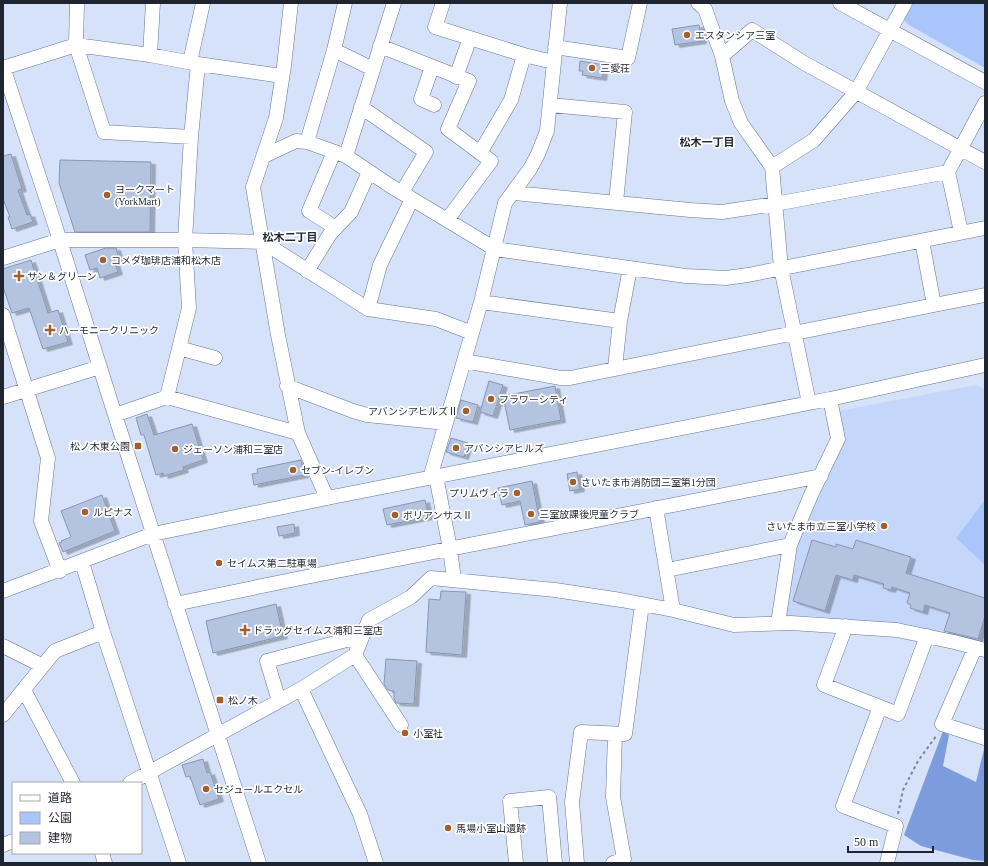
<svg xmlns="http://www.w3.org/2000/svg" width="988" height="866" font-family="'Times New Roman','Noto Sans JP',serif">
<defs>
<filter id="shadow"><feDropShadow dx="4.5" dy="2.5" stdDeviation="0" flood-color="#0004"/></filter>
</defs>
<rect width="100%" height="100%" fill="#d5e2f9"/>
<path fill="#c4d7fb" d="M 976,385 L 985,390 L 985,645 L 904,625 L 809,616 L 788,618 L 784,613 L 791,559 L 807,515 L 844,441 L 838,411 Z"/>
<path fill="#a9c5fb" d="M 910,3 L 985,3 L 985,68 L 909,25 L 902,18 Z
M 985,500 L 985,565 L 956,538 Z"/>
<path fill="#7c9cdd" d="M 943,731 L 949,735 L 943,766 L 976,782 L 984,749 L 985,749 L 985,861 L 973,860 L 921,846 L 904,835 Z"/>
<path fill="#b4c3e0" stroke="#8896b1" filter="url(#shadow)" d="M 699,25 L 702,41 L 675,45 L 672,29 Z
M 580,61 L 604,65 L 602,78 L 582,75 L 583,71 L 579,71 Z
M 11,154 L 22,189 L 18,190 L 27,215 L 30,214 L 33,222 L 12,229 L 8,217 L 10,217 L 3,199 L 3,156 Z
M 60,160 L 151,162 L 150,232 L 75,232 L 59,183 Z
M 106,248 L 116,248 L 120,261 L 115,263 L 118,272 L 100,278 L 97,268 L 90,270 L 85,255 Z
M 31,260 L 48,313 L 58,310 L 68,342 L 43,349 L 29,308 L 12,313 L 3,287 L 3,269 Z
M 489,381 L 503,385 L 493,416 L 480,412 Z
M 555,386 L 561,420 L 510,430 L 503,396 Z
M 461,400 L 478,405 L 473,422 L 456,418 Z
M 147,414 L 154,435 L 192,424 L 203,460 L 183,467 L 184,470 L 164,476 L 163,473 L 156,475 L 144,435 L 141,435 L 136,418 Z
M 451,438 L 468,443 L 464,457 L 446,452 Z
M 301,460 L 304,475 L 254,485 L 252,474 L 258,473 L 257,469 Z
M 577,472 L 580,489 L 570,491 L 567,474 Z
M 532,481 L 540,522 L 525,525 L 520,501 L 502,505 L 498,488 Z
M 102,495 L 115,531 L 63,552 L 59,543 L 62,542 L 61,541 L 71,537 L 61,511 Z
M 425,500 L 429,517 L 387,525 L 383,509 Z
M 294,524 L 295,533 L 279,536 L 277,527 Z
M 812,540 L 836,547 L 836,544 L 853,549 L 856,540 L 911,557 L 906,573 L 985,598 L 985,616 L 978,639 L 944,631 L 950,613 L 925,605 L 923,612 L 910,608 L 911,605 L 907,603 L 910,593 L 892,587 L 891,590 L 883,588 L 884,584 L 854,575 L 853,580 L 836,575 L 825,611 L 793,601 Z
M 441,591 L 466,592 L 462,655 L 426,652 L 429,599 L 440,600 Z
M 276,604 L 283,636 L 213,653 L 206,621 Z
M 386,659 L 417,661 L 414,704 L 396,703 L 394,698 L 394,691 L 388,690 L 384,684 Z
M 203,759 L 207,773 L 210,772 L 219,799 L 200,805 L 190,776 L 186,777 L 182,765 Z"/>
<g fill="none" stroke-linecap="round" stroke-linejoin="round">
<g stroke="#687690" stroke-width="15">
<path id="minor" d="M 77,3 L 76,45 L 104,132 L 191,137
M 291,3 L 284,66 L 276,118 L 253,187 L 278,335 L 298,433 L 327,498
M 443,3 L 435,27 L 524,55 L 553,62
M 698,3 L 705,9 L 722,56 L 732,101 L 741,123 L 772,167 L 781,268 L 809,403
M 840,3 L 985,82
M 380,46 L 469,81 L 448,129 L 491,161 L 447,220
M 555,47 L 628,58 L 640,3
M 334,50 L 373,69
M 150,55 L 153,3
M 722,56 L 752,30 L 804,63 L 985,162
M 190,62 L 203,3
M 3,67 L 55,225 L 115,415 L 259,863
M 432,67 L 421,99 L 434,105
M 3,68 L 76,45 L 150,55 L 198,64 L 282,76
M 456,77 L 470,38
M 550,105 L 625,112 L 616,202
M 361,107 L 426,152 L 402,192
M 307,142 L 334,50 L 345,3
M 334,152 L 309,211 L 336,228
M 480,153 L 511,100 L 524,55
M 264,156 L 296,141 L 307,142 L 346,156 L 389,185 L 495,249 L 686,276 L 726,278 L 748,275 L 985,228
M 346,156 L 394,3
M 772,167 L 814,140 L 856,92 L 905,3
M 514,193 L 690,210 L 722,212 L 775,204 L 948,172
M 961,232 L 948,172 L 985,103
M 3,258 L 60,240 L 185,240 L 263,242 L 368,309 L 436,319 L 472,333
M 307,271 L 330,234 L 351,212 L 369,172
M 481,302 L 620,321
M 934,305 L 985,295
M 368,309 L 380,265 L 412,199
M 3,315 L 48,458 L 41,521 L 60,571
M 179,348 L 215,358
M 464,361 L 561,378 L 570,378 L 934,305 L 922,241
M 615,368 L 620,321 L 630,268
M 287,386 L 353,411 L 367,415 L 446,423
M 3,397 L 100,367
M 167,397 L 189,308 L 185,240 L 191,137 L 198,64
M 115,415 L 167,397 L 298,433
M 436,476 L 450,549 L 454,580
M 430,478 L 481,302 L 505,203 L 530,169 L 538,154 L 547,131 L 560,3
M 656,508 L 673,610
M 82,562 L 103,632 L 179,863
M 667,570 L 790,545
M 3,591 L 153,534 L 327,498 L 809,403 L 830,399 L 985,365
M 175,604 L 301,578 L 821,476
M 778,623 L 790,545 L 811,495 L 838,439 L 830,399
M 846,626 L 824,685 L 898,714 L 927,636
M 3,646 L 43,666
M 975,648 L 942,724 L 985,738
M 355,655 L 401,725
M 301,689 L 360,814 L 376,863
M 24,690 L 73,783
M 279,701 L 267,661 L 362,636
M 880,707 L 843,806 L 896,826 L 887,863
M 3,715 L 55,651 L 103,632
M 130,783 L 301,689 L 355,655 L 369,620 L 411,597 L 431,578 L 555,590 L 621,600 L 673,610 L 734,625 L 791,623 L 897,630 L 954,642 L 985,650
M 3,845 L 13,841
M 102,853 L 105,863
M 516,863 L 510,801 L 549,797 L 555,863
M 577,863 L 572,802 L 581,732 L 625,734 L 642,604
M 613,863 L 624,859 L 613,797 L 615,734"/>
</g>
<path stroke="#7d8798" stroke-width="2" stroke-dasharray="3 3" stroke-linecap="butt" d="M 898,814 L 903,790 L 918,761 L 937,735"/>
<use href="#minor" stroke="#fff" stroke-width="14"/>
</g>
<g fill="#a25f2e" stroke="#fff" stroke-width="1.5">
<circle cx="687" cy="35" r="4"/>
<circle cx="592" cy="68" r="4"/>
<circle cx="107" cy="195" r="4"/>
<circle cx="103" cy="260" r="4"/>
<path d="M17 270h4v4h4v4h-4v4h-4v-4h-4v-4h4z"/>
<path d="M48 324h4v4h4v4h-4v4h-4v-4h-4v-4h4z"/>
<circle cx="491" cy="399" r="4"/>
<circle cx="466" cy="411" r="4"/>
<rect x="134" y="442" width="8" height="8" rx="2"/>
<circle cx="456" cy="448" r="4"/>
<circle cx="175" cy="449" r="4"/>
<circle cx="293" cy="470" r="4"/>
<circle cx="573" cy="482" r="4"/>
<circle cx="517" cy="493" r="4"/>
<circle cx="85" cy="512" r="4"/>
<circle cx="531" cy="514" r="4"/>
<circle cx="395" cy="515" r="4"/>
<circle cx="884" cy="526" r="4"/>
<circle cx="219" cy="563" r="4"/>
<path d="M243 624h4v4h4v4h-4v4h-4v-4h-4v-4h4z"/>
<rect x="216" y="696" width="8" height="8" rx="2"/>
<circle cx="405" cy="733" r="4"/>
<circle cx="206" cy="789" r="4"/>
<circle cx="448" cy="828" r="4"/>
</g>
<g text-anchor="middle" stroke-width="3.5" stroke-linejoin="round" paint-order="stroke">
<g font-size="10" fill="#1f2530" stroke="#fff" text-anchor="start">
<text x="695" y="39">エスタンシア三室</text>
<text x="600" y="72">三愛荘</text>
<text x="115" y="193">ヨークマート<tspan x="115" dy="12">(YorkMart)</tspan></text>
<text x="111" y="264">コメダ珈琲店浦和松木店</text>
<text x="27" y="280">サン＆グリーン</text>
<text x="59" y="334">ハーモニークリニック</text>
<text x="499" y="403">フラワーシティ</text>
<text x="458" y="415" text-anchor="end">アバンシアヒルズⅡ</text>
<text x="130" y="450" text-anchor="end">松ノ木東公園</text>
<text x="464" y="452">アバンシアヒルズ</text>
<text x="183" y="453">ジェーソン浦和三室店</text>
<text x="301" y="474">セブン-イレブン</text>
<text x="581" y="486">さいたま市消防団三室第1分団</text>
<text x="509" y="497" text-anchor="end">プリムヴィラ</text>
<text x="93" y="516">ルピナス</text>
<text x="539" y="518">三室放課後児童クラブ</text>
<text x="403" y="519">ポリアンサスⅡ</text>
<text x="876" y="530" text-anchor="end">さいたま市立三室小学校</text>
<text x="227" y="567">セイムス第二駐車場</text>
<text x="253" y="634">ドラッグセイムス浦和三室店</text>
<text x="228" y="704">松ノ木</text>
<text x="413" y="737">小室社</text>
<text x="214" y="793">セジュールエクセル</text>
<text x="456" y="832">馬場小室山遺跡</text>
</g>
<g font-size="11" font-weight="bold" fill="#1f2530" stroke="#fff">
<text x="707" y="146">松木一丁目</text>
<text x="290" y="241">松木二丁目</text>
</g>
</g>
<rect width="988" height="866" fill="none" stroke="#1f2530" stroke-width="8"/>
<rect x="12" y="782" width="130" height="72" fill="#ffffff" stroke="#a5a8ac"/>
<rect x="20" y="795" width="20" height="6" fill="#ffffff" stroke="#a5a8ac"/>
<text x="48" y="802" font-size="12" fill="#1f2530">道路</text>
<rect x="20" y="812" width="20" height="12" fill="#a9c5fb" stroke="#a5a8ac"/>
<text x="48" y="822" font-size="12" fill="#1f2530">公園</text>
<rect x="20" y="832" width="20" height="12" fill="#b4c3e0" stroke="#a5a8ac"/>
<text x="48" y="842" font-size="12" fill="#1f2530">建物</text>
<path d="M848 846v6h85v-6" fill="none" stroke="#1f2530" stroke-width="2"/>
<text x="854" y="846" font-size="12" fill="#1f2530" stroke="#ffffff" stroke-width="3" paint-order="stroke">50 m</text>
</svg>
